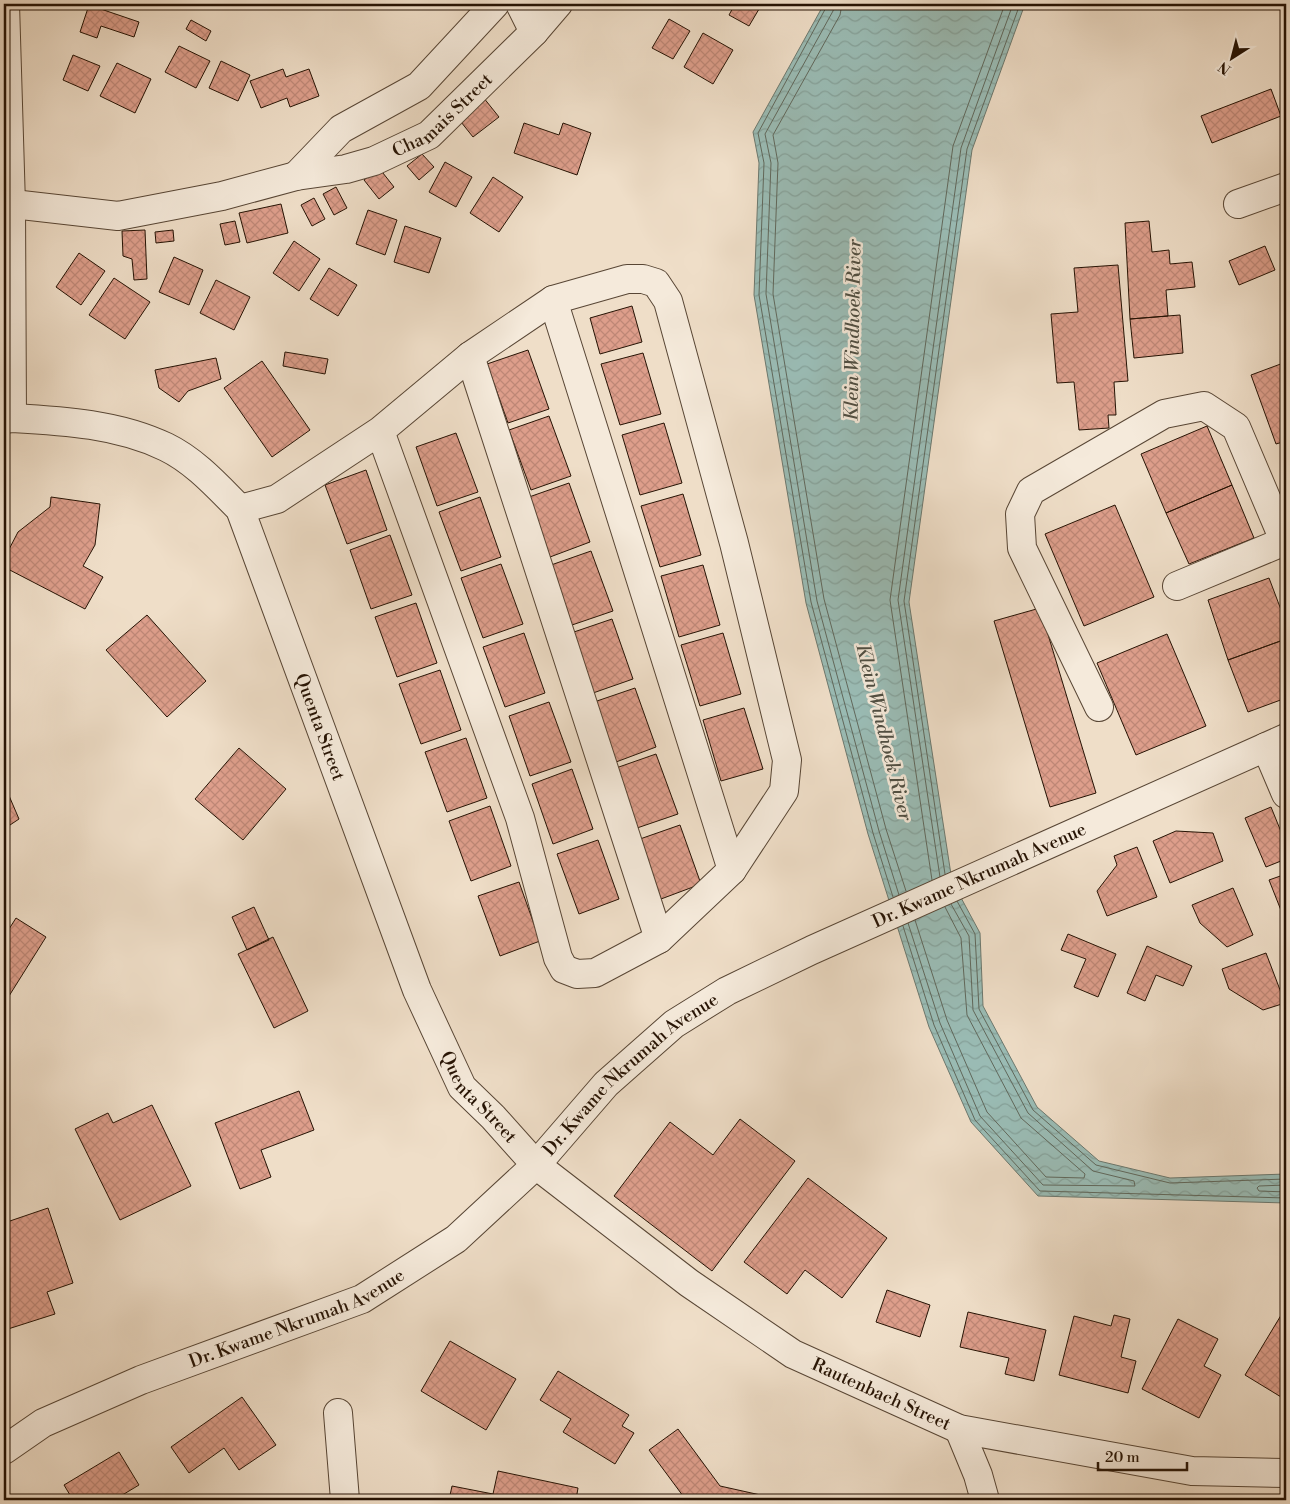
<svg xmlns="http://www.w3.org/2000/svg" width="1290" height="1504" font-family="'Libre Bodoni',serif">
<defs>
<pattern id="water-waves" width="16" height="10" patternUnits="userSpaceOnUse" patternTransform="scale(1.25)"><rect width="16" height="10" fill="#9abcb5"/><path d="M0 5q4-4 8 0t8 0" fill="none" stroke="#85a19a"/></pattern>
<pattern id="building-cross-hatch" width="8" height="8" patternUnits="userSpaceOnUse" patternTransform="scale(1.25)"><rect width="8" height="8" fill="#dd9e8b"/><path d="M0 0l8 8M0 8l8-8" fill="none" stroke="#be8776"/></pattern>
</defs>
<rect width="100%" height="100%" fill="#efdec8"/>
<filter id="stains"><feTurbulence type="fractalNoise" baseFrequency=".004" numOctaves="4"/><feColorMatrix values="0 0 0 0 .2 0 0 0 0 .09 0 0 0 0 .02 0 0 0 .5 -.17"/></filter>
<radialGradient id="worn" r=".72"><stop offset=".6" stop-color="#630" stop-opacity="0"/><stop offset="1" stop-color="#630" stop-opacity=".3"/></radialGradient>
<path fill="url(#water-waves)" stroke="#6c786e" d="M 824,4 L 1025,4 L 972,150 L 909,602 L 952,881 L 980,933 L 983,1006 L 1037,1107 L 1099,1161 L 1170,1178 L 1286,1174 L 1286,1203 L 1038,1196 L 971,1122 L 929,1027 L 868,834 L 806,603 L 754,295 L 759,163 L 753,132 Z"/>
<g fill="none" stroke-linecap="round" stroke-linejoin="round">
<path stroke="#60685c" stroke-width="1" d="M 828,4 L 758,133 L 764,163 L 759,295 L 811,602 L 873,833 L 893,897
M 835,4 L 833,11 L 765,134 L 771,163 L 766,294 L 817,601 L 879,831 L 899,895
M 842,4 L 840,15 L 773,135 L 778,163 L 773,294 L 824,599 L 886,829 L 906,891
M 945,874 L 904,601 L 967,149 L 1020,4
M 940,877 L 898,600 L 961,148 L 1013,4
M 932,880 L 890,600 L 953,146 L 1005,4
M 957,901 L 975,934 L 979,1009 L 1033,1110 L 1096,1165 L 1170,1183 L 1286,1179
M 915,920 L 947,1020 L 987,1112 L 1046,1177 L 1084,1178 L 1085,1174 L 1021,1118 L 967,1015 L 961,938 L 945,907
M 908,923 L 940,1023 L 980,1116 L 1043,1185 L 1135,1186 L 1134,1181 L 1093,1171 L 1028,1113 L 973,1010 L 969,936 L 951,904
M 903,926 L 934,1025 L 975,1120 L 1040,1191 L 1286,1198
M 1286,1185 L 1259,1186 L 1257,1188 L 1259,1191 L 1286,1192"/>
</g>
<path fill="url(#building-cross-hatch)" stroke="#261304" d="M 735,4 L 762,4 L 749,26 L 729,15 Z
M 89,5 L 139,22 L 134,37 L 101,26 L 97,38 L 80,32 Z
M 669,19 L 690,31 L 673,59 L 652,48 Z
M 191,20 L 211,31 L 206,41 L 186,29 Z
M 703,33 L 733,50 L 713,84 L 684,67 Z
M 179,46 L 210,61 L 196,88 L 165,72 Z
M 73,55 L 100,66 L 88,91 L 63,80 Z
M 221,61 L 250,75 L 238,101 L 209,88 Z
M 117,63 L 151,79 L 135,113 L 100,96 Z
M 283,69 L 286,77 L 309,69 L 319,96 L 290,107 L 287,98 L 261,108 L 250,81 Z
M 1271,89 L 1281,116 L 1212,143 L 1201,116 Z
M 483,97 L 499,117 L 473,137 L 457,117 Z
M 524,123 L 559,135 L 563,123 L 591,133 L 577,175 L 514,153 Z
M 422,154 L 434,167 L 419,180 L 407,166 Z
M 445,162 L 472,177 L 456,207 L 429,192 Z
M 379,168 L 394,187 L 379,199 L 364,180 Z
M 493,177 L 523,197 L 499,232 L 470,213 Z
M 336,187 L 347,208 L 334,215 L 323,194 Z
M 314,198 L 325,219 L 312,226 L 301,205 Z
M 281,204 L 288,233 L 247,243 L 239,213 Z
M 368,210 L 397,220 L 385,255 L 356,244 Z
M 235,221 L 240,242 L 225,245 L 220,224 Z
M 1149,221 L 1152,252 L 1169,250 L 1170,264 L 1192,262 L 1195,287 L 1166,290 L 1168,316 L 1130,319 L 1125,223 Z
M 405,226 L 441,238 L 429,273 L 394,262 Z
M 145,230 L 147,279 L 134,280 L 132,259 L 123,256 L 122,231 Z
M 173,230 L 174,241 L 156,243 L 155,232 Z
M 294,241 L 320,259 L 299,291 L 273,273 Z
M 1265,246 L 1275,270 L 1239,285 L 1229,261 Z
M 79,253 L 105,271 L 81,305 L 56,287 Z
M 174,257 L 203,270 L 189,305 L 159,292 Z
M 1118,265 L 1128,381 L 1114,382 L 1116,415 L 1108,415 L 1109,428 L 1079,430 L 1074,382 L 1057,383 L 1051,314 L 1078,312 L 1074,268 Z
M 329,268 L 357,285 L 338,316 L 310,299 Z
M 114,278 L 150,302 L 125,339 L 89,315 Z
M 216,280 L 250,297 L 234,330 L 200,313 Z
M 632,306 L 642,342 L 600,354 L 590,318 Z
M 1180,315 L 1183,353 L 1134,358 L 1130,319 Z
M 528,350 L 549,409 L 508,423 L 487,364 Z
M 285,352 L 328,359 L 325,374 L 283,366 Z
M 643,353 L 661,414 L 620,425 L 601,364 Z
M 216,358 L 221,379 L 188,391 L 179,402 L 159,388 L 155,370 Z
M 262,361 L 310,430 L 272,457 L 224,388 Z
M 1286,362 L 1286,441 L 1276,444 L 1251,375 Z
M 549,416 L 571,476 L 531,490 L 509,430 Z
M 664,423 L 682,483 L 640,495 L 622,435 Z
M 1207,426 L 1232,485 L 1166,513 L 1141,454 Z
M 456,433 L 478,492 L 437,506 L 416,447 Z
M 366,470 L 387,530 L 347,544 L 325,485 Z
M 569,483 L 590,542 L 550,557 L 529,497 Z
M 1232,485 L 1254,538 L 1189,564 L 1166,513 Z
M 683,494 L 701,555 L 660,567 L 641,506 Z
M 51,497 L 100,504 L 95,545 L 83,566 L 103,577 L 85,609 L 4,567 L 4,559 L 18,532 L 50,507 Z
M 480,497 L 501,557 L 461,571 L 439,512 Z
M 1115,505 L 1154,597 L 1084,626 L 1045,534 Z
M 390,535 L 412,595 L 371,609 L 350,550 Z
M 591,551 L 613,611 L 572,625 L 551,565 Z
M 501,564 L 523,624 L 483,638 L 461,578 Z
M 703,565 L 720,625 L 679,637 L 661,576 Z
M 1269,578 L 1286,623 L 1286,639 L 1228,660 L 1208,600 Z
M 416,603 L 437,663 L 397,677 L 375,617 Z
M 1040,608 L 1096,793 L 1050,807 L 994,621 Z
M 147,615 L 206,681 L 167,717 L 106,650 Z
M 612,619 L 633,679 L 593,693 L 571,633 Z
M 524,633 L 545,693 L 505,707 L 483,647 Z
M 723,633 L 741,694 L 700,706 L 681,645 Z
M 1167,634 L 1206,726 L 1136,755 L 1097,663 Z
M 1286,639 L 1286,698 L 1248,712 L 1228,660 Z
M 440,670 L 461,730 L 421,744 L 399,684 Z
M 635,688 L 656,747 L 616,762 L 594,702 Z
M 549,702 L 571,762 L 530,776 L 509,716 Z
M 744,708 L 763,769 L 721,781 L 703,720 Z
M 466,738 L 487,798 L 447,812 L 425,752 Z
M 239,748 L 286,789 L 243,840 L 195,799 Z
M 656,754 L 678,814 L 637,828 L 616,768 Z
M 572,769 L 593,829 L 553,844 L 532,784 Z
M 4,784 L 19,819 L 4,829 Z
M 490,806 L 511,866 L 471,881 L 449,821 Z
M 1271,807 L 1286,844 L 1286,859 L 1266,867 L 1245,818 Z
M 680,825 L 701,884 L 661,899 L 640,839 Z
M 1176,831 L 1213,833 L 1223,861 L 1170,883 L 1153,841 Z
M 598,840 L 619,899 L 579,914 L 557,854 Z
M 1137,847 L 1157,897 L 1107,916 L 1097,891 L 1117,865 L 1114,856 Z
M 1286,874 L 1286,923 L 1269,880 Z
M 519,882 L 540,941 L 500,956 L 478,896 Z
M 1233,888 L 1253,935 L 1227,947 L 1200,923 L 1192,905 Z
M 254,907 L 269,940 L 247,950 L 232,917 Z
M 16,918 L 46,937 L 4,1004 L 4,937 Z
M 1068,934 L 1116,954 L 1098,997 L 1074,987 L 1086,959 L 1061,950 Z
M 273,937 L 308,1011 L 274,1028 L 238,954 Z
M 1147,946 L 1192,966 L 1183,986 L 1156,975 L 1145,1001 L 1127,993 Z
M 1266,953 L 1285,1003 L 1263,1010 L 1229,989 L 1222,969 Z
M 299,1091 L 314,1130 L 261,1150 L 271,1177 L 240,1189 L 215,1123 Z
M 152,1105 L 191,1186 L 120,1220 L 75,1129 L 108,1113 L 113,1123 Z
M 740,1119 L 795,1161 L 712,1271 L 614,1196 L 670,1122 L 713,1155 Z
M 808,1178 L 887,1238 L 842,1298 L 805,1270 L 787,1294 L 744,1262 Z
M 48,1208 L 73,1283 L 47,1292 L 55,1314 L 8,1329 L 4,1318 L 4,1223 Z
M 887,1290 L 930,1305 L 920,1337 L 876,1322 Z
M 1286,1307 L 1286,1400 L 1245,1375 Z
M 968,1312 L 1046,1330 L 1034,1381 L 1005,1374 L 1009,1358 L 960,1347 Z
M 1114,1315 L 1130,1319 L 1121,1357 L 1136,1361 L 1128,1393 L 1059,1375 L 1074,1316 L 1111,1326 Z
M 1178,1319 L 1218,1339 L 1204,1366 L 1221,1375 L 1199,1418 L 1142,1389 Z
M 450,1341 L 516,1379 L 486,1430 L 421,1391 Z
M 558,1371 L 629,1415 L 622,1426 L 634,1433 L 615,1464 L 563,1432 L 571,1419 L 540,1400 Z
M 242,1397 L 276,1445 L 239,1470 L 224,1448 L 189,1473 L 171,1447 Z
M 678,1429 L 720,1486 L 783,1500 L 686,1500 L 649,1450 Z
M 119,1452 L 139,1485 L 114,1500 L 73,1500 L 64,1485 Z
M 498,1471 L 578,1488 L 576,1500 L 449,1500 L 452,1486 L 493,1494 Z
M 203,1495 L 205,1500 L 188,1500 Z"/>
<g fill="none" stroke-linecap="round" stroke-linejoin="round">
<g stroke="#584635" stroke-width="30">
<g id="minor">
<path d="M 5,4 L 11,205 L 12,418"/>
<path d="M 520,4 L 534,32"/>
<path d="M 296,176 L 341,129 L 419,86 L 495,4"/>
<path id="s1" d="M 4,203 L 118,216 L 222,196 L 296,176 L 346,169 L 374,161 L 429,135 L 534,32 L 558,4"/>
<path d="M 1238,204 L 1286,187"/>
<path d="M 553,300 L 732,870"/>
<path d="M 470,356 L 659,939"/>
<path id="s2" d="M 4,419 L 12,418 C 65,421 118,424 166,447 C 195,461 218,487 240,509 L 417,990 L 462,1087 L 493,1117 L 536,1165 L 689,1283 L 793,1354 L 959,1429 L 1192,1471 L 1286,1473"/>
<path d="M 240,509 L 277,499 L 380,431 L 470,356 L 553,300 L 627,279 L 643,279 L 656,283 L 668,301 L 734,543 L 787,760 L 784,791 L 732,870 L 659,939 L 595,973 L 577,974 L 564,969 L 558,958 L 520,818 L 380,431"/>
<path d="M 1177,586 L 1285,541"/>
<path d="M 1099,707 L 1022,548 L 1020,514 L 1031,491 L 1164,414 L 1204,406 L 1236,427 L 1286,545"/>
<path d="M 1266,747 L 1286,794"/>
<path d="M 338,1413 L 345,1500"/>
<path d="M 959,1429 L 978,1475 L 985,1500"/>
<path id="s3" d="M 4,1450 L 43,1423 L 141,1380 L 362,1299 L 456,1239 L 536,1165 L 606,1084 L 674,1024 L 727,991 L 812,950 L 1286,738"/>
</g>
</g>
<use href="#minor" stroke="#f5eadb" stroke-width="28"/>
</g>
<g text-anchor="middle" stroke-width="5" stroke-linejoin="round" paint-order="stroke">
<g font-size="18" fill="#261304" stroke="#f5eadb">
<text dy="6" stroke="none"><textPath href="#s1" startOffset="460">Chamais Street</textPath></text>
<text dy="6" stroke="none"><textPath href="#s2" startOffset="495">Quenta Street</textPath></text>
<text dy="6" stroke="none"><textPath href="#s3" startOffset="1148">Dr. Kwame Nkrumah Avenue</textPath></text>
<text dy="6" stroke="none"><textPath href="#s3" startOffset="742">Dr. Kwame Nkrumah Avenue</textPath></text>
<text dy="6" stroke="none"><textPath href="#s2" startOffset="900">Quenta Street</textPath></text>
<text dy="6" stroke="none"><textPath href="#s3" startOffset="322">Dr. Kwame Nkrumah Avenue</textPath></text>
<text dy="6" stroke="none"><textPath href="#s2" startOffset="1406">Rautenbach Street</textPath></text>
</g>
<g font-size="19" font-style="italic" fill="#4f4e42" stroke="#f5eadb">
<text transform="translate(852 330) rotate(-89)" y="7">Klein Windhoek River</text>
<text transform="translate(885 732) rotate(76)" y="7">Klein Windhoek River</text>
</g>
</g>
<rect width="1290" height="1504" fill="none" stroke="#efdec8" stroke-width="20"/>
<rect x="5" y="5" width="1280" height="1494" fill="none" stroke="#261304" stroke-width="2.5"/>
<rect x="10" y="10" width="1270" height="1484" fill="none" stroke="#261304"/>
<g transform="translate(1232 58) rotate(216)" stroke="#f5eadb" stroke-width="4" paint-order="stroke">
<path d="M0-4L9 19L0 12L-9 19Z" fill="#261304"/>
<text y="-8" font-size="14" font-weight="bold" text-anchor="middle" fill="#261304">N</text>
</g>
<path d="M1098 1462v8h89v-8" fill="none" stroke="#261304" stroke-width="2.5"/>
<text x="1105" y="1462" font-size="15" fill="#261304" stroke="#f5eadb" stroke-width="4" paint-order="stroke">20 m</text>
<rect width="100%" height="100%" filter="url(#stains)"/>
<rect width="100%" height="100%" fill="url(#worn)"/>
</svg>
